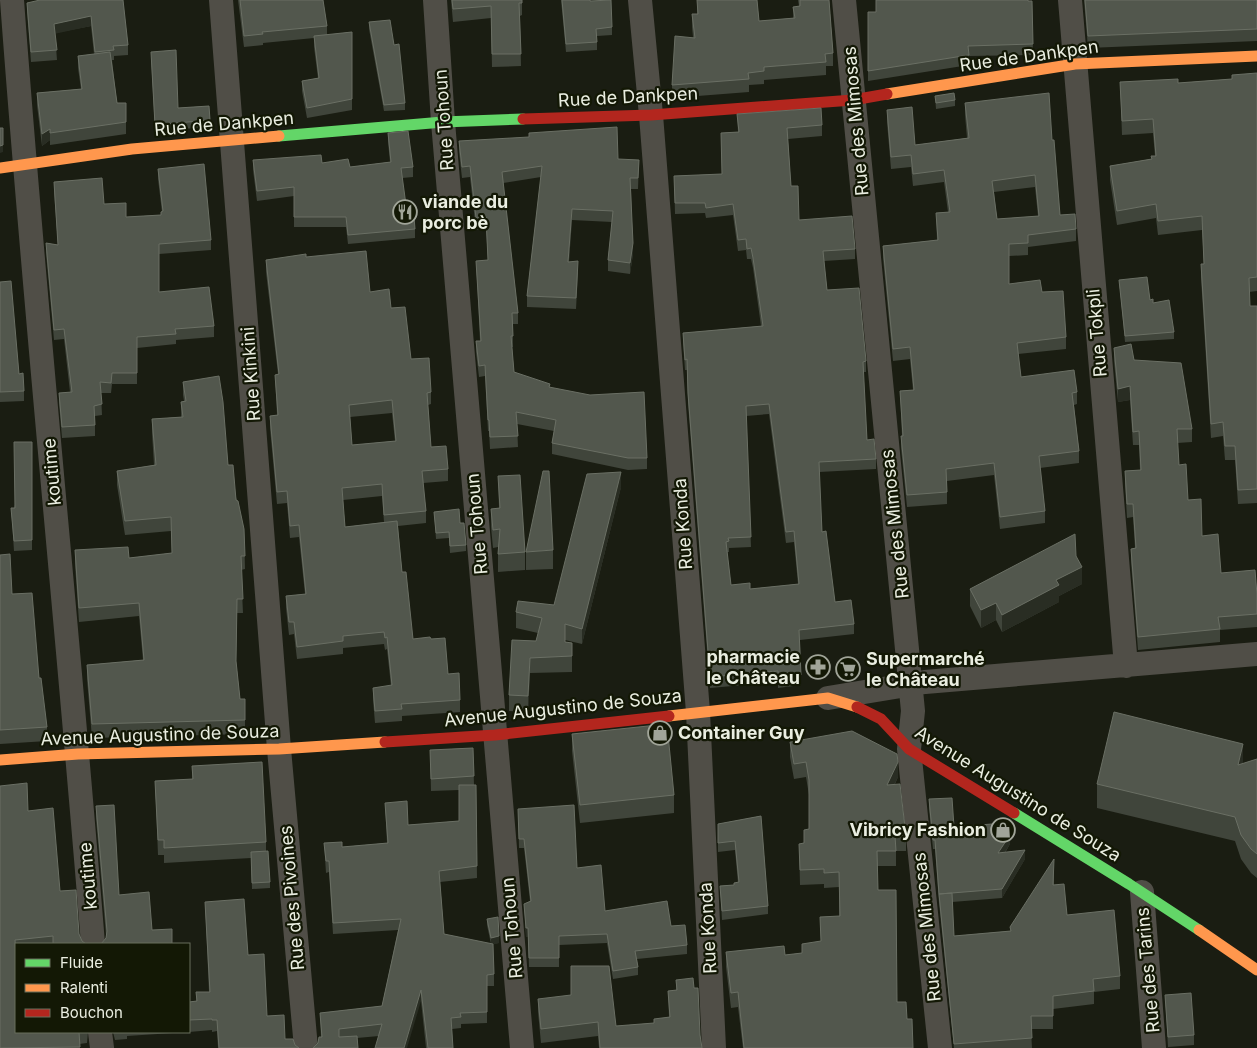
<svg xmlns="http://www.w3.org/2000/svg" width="1257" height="1048" font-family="Inter,sans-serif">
<rect width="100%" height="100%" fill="#1a1d12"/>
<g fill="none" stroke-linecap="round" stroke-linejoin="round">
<path stroke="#504e47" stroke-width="24" d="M 12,0 C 35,315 68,629 93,944
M 221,0 L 279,749 L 306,1048
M 435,0 L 443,122 L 522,1048
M 640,0 L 651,115 L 698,712 L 714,1048
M 844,0 L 913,711 L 909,749 L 940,1048
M 1070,0 L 1126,666
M 828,698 L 925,682 L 1257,654
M 1142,892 L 1154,1048
M 100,1032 L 102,1048"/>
<path stroke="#63d668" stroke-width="11" d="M 279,136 L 443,122 L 523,119
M 1014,813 L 1129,884 L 1199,930"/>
<path stroke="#ff974d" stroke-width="11" d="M 887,94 L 1075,64 L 1257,56
M 0,168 L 132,149 L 279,136
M 669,716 L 828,698 L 857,707
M 0,760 L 78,754 L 279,749 L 385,742
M 1199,930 L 1257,970"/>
<path stroke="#b3261e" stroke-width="11" d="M 523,119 L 651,115 L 853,100 L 887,94
M 857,707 L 881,719 L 909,749 L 1014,813
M 385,742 L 495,735 L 669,716"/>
</g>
<path fill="#40453b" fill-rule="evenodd" d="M 39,0 L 123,0 L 128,45 L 128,55 L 114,56 L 114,60 L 112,60 L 117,103 L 126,103 L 126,134 L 50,145 L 50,140 L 42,146 L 37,105 L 37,93 L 81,89 L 78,68 L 78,56 L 94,54 L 91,26 L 55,33 L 57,60 L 31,62 L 27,12 L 27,3 L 39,1 Z
M 238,0 L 323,0 L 327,26 L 327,35 L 352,32 L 352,110 L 307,118 L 302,91 L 302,81 L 318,78 L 314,47 L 314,38 L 263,43 L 263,45 L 244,47 Z
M 451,0 L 522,0 L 522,15 L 520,16 L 521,66 L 492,67 L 491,18 L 453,22 Z
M 561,0 L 590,0 L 612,27 L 612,35 L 597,36 L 597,50 L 566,52 Z
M 697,0 L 757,0 L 759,21 L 793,18 L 793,7 L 799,6 L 798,0 L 829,0 L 833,53 L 833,66 L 826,66 L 826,75 L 764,80 L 764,84 L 749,85 L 749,92 L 672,98 L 672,85 L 693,37 L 692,27 L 692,14 L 697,14 Z
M 876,0 L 1032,1 L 1033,55 L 969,56 L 969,65 L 868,81 L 868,12 L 876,12 Z
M 1084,0 L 1257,0 L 1257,41 L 1088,48 Z
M 369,22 L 394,45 L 405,103 L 405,110 L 384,111 L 369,29 Z
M 151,58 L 178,108 L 209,106 L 210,127 L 155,131 Z
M 1257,73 L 1257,291 L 1249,292 L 1250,306 L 1257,306 L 1257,503 L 1238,504 L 1235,460 L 1225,460 L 1223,436 L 1211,438 L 1201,278 L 1201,264 L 1204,264 L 1202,230 L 1158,235 L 1156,218 L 1117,225 L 1110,180 L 1110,166 L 1151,159 L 1155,156 L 1153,133 L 1122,135 L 1120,82 L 1178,83 L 1232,79 Z
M 935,96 L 955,100 L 955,106 L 936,109 Z
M 965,103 L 1052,140 L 1060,215 L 1076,229 L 1076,241 L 1028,247 L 1028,255 L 1009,256 L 1009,284 L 1042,292 L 1066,337 L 1066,349 L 1018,354 L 1021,377 L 1077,392 L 1077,404 L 1074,405 L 1079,451 L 1079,463 L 1040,468 L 1045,511 L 1045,523 L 1000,529 L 994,475 L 947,481 L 947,504 L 907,507 L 901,448 L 901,436 L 902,436 L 900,391 L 913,390 L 910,359 L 893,361 L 883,258 L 883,246 L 937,240 L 936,213 L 948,212 L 944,182 L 913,186 L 911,167 L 891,169 L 887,122 L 887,110 L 915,145 L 967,138 L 965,115 ZM 1035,187 L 1038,216 L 997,219 L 994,192 Z
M 737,114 L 822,125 L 822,136 L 788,139 L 791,186 L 799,220 L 855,249 L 855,259 L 824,261 L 827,290 L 866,361 L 866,372 L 863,372 L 867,440 L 876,459 L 876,469 L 819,472 L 822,532 L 835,602 L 854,624 L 854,634 L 800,640 L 801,685 L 778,688 L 778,682 L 710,688 L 688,403 L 687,370 L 685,370 L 683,343 L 683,333 L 761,326 L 753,268 L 751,259 L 747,259 L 746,250 L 738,251 L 733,215 L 706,218 L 705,213 L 675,214 L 674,176 L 722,174 L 721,133 L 738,132 ZM 769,414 L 786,543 L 794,542 L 798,584 L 750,589 L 731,585 L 727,552 L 729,552 L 729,548 L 751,547 L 746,416 Z
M 388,133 L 413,167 L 413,177 L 402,178 L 406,205 L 415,229 L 415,238 L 348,244 L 346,227 L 294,227 L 294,196 L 257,201 L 253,170 L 253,160 L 322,163 L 350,167 L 390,162 L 388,142 Z
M 459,141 L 618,159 L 639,160 L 638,189 L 631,189 L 633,254 L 630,274 L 608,271 L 608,260 L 612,222 L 572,220 L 569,262 L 578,273 L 576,309 L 527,307 L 527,296 L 541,177 L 503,183 L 518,313 L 518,324 L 513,324 L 513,347 L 512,347 L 514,372 L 550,387 L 647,458 L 647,469 L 628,470 L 552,454 L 552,443 L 554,431 L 517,424 L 518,447 L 490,449 L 489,431 L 488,431 L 485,376 L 479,377 L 476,352 L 476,341 L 480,341 L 476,261 L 488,261 L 486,228 L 476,230 L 470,177 L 462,178 L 459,152 Z
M 158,169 L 211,240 L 211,250 L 159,254 L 159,292 L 214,326 L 214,337 L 176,340 L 176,344 L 137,348 L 137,384 L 112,384 L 111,393 L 101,393 L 102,415 L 95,416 L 95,436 L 62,438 L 59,403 L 59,393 L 70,392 L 64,339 L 54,340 L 46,253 L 46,243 L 58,245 L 54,192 L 54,182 L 104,204 L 126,217 L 161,215 L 162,212 L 158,179 Z
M 306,257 L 370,292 L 391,308 L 411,359 L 431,392 L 431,404 L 428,405 L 431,447 L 448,469 L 448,481 L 423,483 L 426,511 L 426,523 L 398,526 L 402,572 L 413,639 L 431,639 L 460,700 L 460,712 L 402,716 L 402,721 L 375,723 L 373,700 L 373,688 L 391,686 L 387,649 L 385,650 L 384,644 L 343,648 L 343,654 L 297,659 L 294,634 L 289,635 L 286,608 L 286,596 L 305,594 L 299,537 L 290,538 L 287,503 L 277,504 L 270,428 L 270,416 L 277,415 L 275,375 L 278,374 L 266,272 L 266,260 ZM 392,413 L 395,441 L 352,445 L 350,417 ZM 382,496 L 384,522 L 345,527 L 343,500 Z
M 1119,280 L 1150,300 L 1153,303 L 1174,332 L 1174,339 L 1125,342 Z
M 0,282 L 19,374 L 24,391 L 24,401 L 0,402 Z
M 1114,348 L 1134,360 L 1192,429 L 1192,442 L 1177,443 L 1179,465 L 1188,500 L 1202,536 L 1221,573 L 1257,595 L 1257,627 L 1220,630 L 1220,642 L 1138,650 L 1131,562 L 1131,549 L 1135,548 L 1133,517 L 1127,518 L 1125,484 L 1125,471 L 1140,470 L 1139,445 L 1133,445 L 1130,400 L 1118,402 L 1114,361 Z
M 183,382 L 228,465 L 244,529 L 245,569 L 241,570 L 243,613 L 237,613 L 236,661 L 240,699 L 245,699 L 245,734 L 92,738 L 87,679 L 87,665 L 143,660 L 139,616 L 79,622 L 75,564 L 75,550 L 129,558 L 172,553 L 171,531 L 125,535 L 117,485 L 117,471 L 154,465 L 152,433 L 152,419 L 181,417 L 181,402 L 184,401 L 183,395 Z
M 32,442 L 32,550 L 14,551 L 11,508 L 14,508 Z
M 498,476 L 525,552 L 525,570 L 498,572 L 498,547 L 493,548 L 491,527 L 491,509 L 499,508 Z
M 621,487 L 582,644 L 565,640 L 565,642 L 572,643 L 572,672 L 530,673 L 528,712 L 509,711 L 509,695 L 536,641 L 538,633 L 516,628 L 516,612 L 554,605 Z
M 434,512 L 460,523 L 466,545 L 466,551 L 450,553 L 449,538 L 436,539 Z
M 553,550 L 553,569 L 526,570 L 526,552 Z
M 0,555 L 39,678 L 47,727 L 47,741 L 0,744 Z
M 1076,556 L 1082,584 L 1059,596 L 1059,602 L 1002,632 L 996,620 L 981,628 L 970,606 L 970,589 Z
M 572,734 L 674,795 L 674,813 L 580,823 L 572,751 Z
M 790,742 L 898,777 L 895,784 L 906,836 L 906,851 L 896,851 L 896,866 L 877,866 L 878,890 L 897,1002 L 907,1019 L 913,1048 L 743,1048 L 738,1007 L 731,1008 L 726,967 L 726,952 L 785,955 L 802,953 L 821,941 L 820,917 L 839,917 L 839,887 L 824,888 L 824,884 L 800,885 L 799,844 L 804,843 L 809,829 L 809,795 L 806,777 L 794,779 L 790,757 Z
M 473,748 L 474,785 L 476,785 L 477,878 L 440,882 L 444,934 L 491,944 L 487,925 L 487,919 L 499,943 L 492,944 L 494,974 L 494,986 L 487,986 L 487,1023 L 461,1024 L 461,1028 L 452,1029 L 453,1048 L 426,1048 L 421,1001 L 379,1036 L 357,1038 L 314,1047 L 321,1037 L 320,1013 L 382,1006 L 398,930 L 333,934 L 329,872 L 326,873 L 324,843 L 342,847 L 387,843 L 385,803 L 408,825 L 459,821 L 459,790 L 431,791 L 430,750 Z
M 1257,759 L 1257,878 L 1251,873 L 1241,859 L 1235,841 L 1097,808 L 1097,784 L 1243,764 Z
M 192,766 L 266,842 L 266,851 L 270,882 L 270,888 L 252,889 L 251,858 L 164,863 L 164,855 L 158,855 L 155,781 L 192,779 Z
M 929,799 L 954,827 L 1010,844 L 1005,853 L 1025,859 L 1002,898 L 952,902 L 954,936 L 1010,931 L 1054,872 L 1054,885 L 1067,915 L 1120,976 L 1120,989 L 1094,992 L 1094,1004 L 1053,1009 L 1053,1029 L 1031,1029 L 1032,1048 L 954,1048 L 939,903 L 935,849 L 933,849 L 929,809 Z
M 96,806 L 119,895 L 152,930 L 101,944 L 106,938 L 106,935 L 96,818 Z
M 518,809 L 577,868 L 605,911 L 671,926 L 687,945 L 687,954 L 637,959 L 638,967 L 638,975 L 613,979 L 607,943 L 559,945 L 559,967 L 529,967 L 528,937 L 526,937 L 524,904 L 530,901 L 524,848 L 519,848 Z
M 28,811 L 60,891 L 82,941 L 86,944 L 16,944 L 16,1032 L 88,1032 L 87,1043 L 79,1044 L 80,1048 L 0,1048 Z
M 761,816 L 768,906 L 768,914 L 722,920 L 720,886 L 734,885 L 738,883 L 735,850 L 718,852 L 718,824 Z
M 205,902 L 248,955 L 267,1016 L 285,1039 L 299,1048 L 218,1048 L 217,1031 L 212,1032 L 212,1030 L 189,1032 L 189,1002 L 196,1001 L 196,992 L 209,992 Z
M 676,980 L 700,1035 L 702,1048 L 599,1048 L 598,1036 L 541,1043 L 538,1012 L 538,999 L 616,1026 L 654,1023 L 669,1017 L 668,991 L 676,990 Z
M 1165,995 L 1194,1035 L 1194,1045 L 1168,1047 Z
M 113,1032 L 188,1032 L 127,1036 L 127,1039 L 115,1040 Z"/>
<path fill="#292d23" d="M 91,16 L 91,26 L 54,34 L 54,24 Z
M 50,129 L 50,140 L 42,146 L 42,134 Z
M 3,145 L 3,152 L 0,153 L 0,146 Z
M 572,209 L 572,220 L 568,273 L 568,262 Z
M 633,243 L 633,254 L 630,274 L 630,263 Z
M 1130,386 L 1130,400 L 1118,402 L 1118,389 Z
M 621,472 L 621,487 L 582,644 L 582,629 Z
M 1082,567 L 1082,584 L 1059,596 L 1059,602 L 1002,632 L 1002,615 L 1056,580 Z
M 996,603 L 996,620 L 981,628 L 981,610 Z
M 530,658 L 530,673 L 528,712 L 528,696 Z
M 1243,744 L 1243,768 L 1238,765 Z
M 898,762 L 898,777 L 887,799 L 887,785 Z
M 1010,835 L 1010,844 L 998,863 L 998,853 Z
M 1025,850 L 1025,859 L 1002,898 L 1002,889 Z
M 526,928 L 528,928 L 528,937 L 526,937 Z
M 499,936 L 499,943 L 491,945 L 491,938 Z
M 421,990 L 421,1001 L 407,1048 L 404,1048 Z"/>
<path fill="#52574d" stroke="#6a6f64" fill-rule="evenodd" d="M 40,0 L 123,0 L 128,45 L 113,46 L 114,50 L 95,52 L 91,16 L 54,24 L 57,50 L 31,52 L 27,3 Z
M 240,0 L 323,0 L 327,26 L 262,32 L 263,34 L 244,36 Z
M 452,0 L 522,0 L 522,3 L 519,3 L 521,54 L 492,54 L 491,6 L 453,9 Z
M 562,0 L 590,0 L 590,1 L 611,0 L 612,27 L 596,29 L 597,42 L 566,44 Z
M 697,0 L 757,0 L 759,21 L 795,18 L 793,7 L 800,6 L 800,0 L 829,0 L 833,53 L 825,54 L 826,62 L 764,67 L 764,71 L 748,73 L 749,79 L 672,85 L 675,36 L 695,38 L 692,14 L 698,14 Z
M 876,0 L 1028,0 L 1028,1 L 1032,1 L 1033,44 L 968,46 L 969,55 L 868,71 L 868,12 L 876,12 Z
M 1085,0 L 1257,0 L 1257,29 L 1088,36 Z
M 390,20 L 394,45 L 399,44 L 405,103 L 384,105 L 369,22 Z
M 352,32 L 352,99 L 307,108 L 302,81 L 319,78 L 314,36 Z
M 176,50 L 178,108 L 209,106 L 210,120 L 155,125 L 151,52 Z
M 110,52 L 117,103 L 126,103 L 126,122 L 50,133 L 50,129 L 42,134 L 37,93 L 82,89 L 78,56 Z
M 1257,73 L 1257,277 L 1249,278 L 1250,306 L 1257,306 L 1257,489 L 1238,490 L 1235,446 L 1225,446 L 1223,422 L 1211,424 L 1201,264 L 1204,264 L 1202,216 L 1158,221 L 1156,204 L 1117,211 L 1110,166 L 1152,159 L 1151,156 L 1156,156 L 1153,119 L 1122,121 L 1120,82 L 1178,79 L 1178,83 L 1232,79 L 1232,75 Z
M 954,93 L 955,100 L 936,103 L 935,96 Z
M 1049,93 L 1052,140 L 1054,140 L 1060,215 L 1075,214 L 1076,229 L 1028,235 L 1028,243 L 1009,244 L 1009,284 L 1040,280 L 1042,292 L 1063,291 L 1066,337 L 1017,343 L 1021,377 L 1074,370 L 1077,392 L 1072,393 L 1079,451 L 1039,456 L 1045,511 L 1000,517 L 994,463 L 946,469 L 947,492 L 907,495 L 901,436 L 903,436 L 900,391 L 914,390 L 910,347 L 893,349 L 883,246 L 938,240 L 936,213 L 950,212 L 944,170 L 913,174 L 911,155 L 891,157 L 887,110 L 912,107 L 915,145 L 969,138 L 965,103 ZM 1035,175 L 1039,216 L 997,219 L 992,181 Z
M 821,108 L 822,125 L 787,128 L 791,186 L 798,186 L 799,220 L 852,216 L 855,249 L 823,251 L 827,290 L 859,288 L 866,361 L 863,362 L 867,440 L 874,439 L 876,459 L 819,462 L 822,532 L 826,531 L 835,602 L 851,600 L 854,624 L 799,630 L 801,675 L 778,677 L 778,671 L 710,677 L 688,393 L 687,359 L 685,360 L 683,333 L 763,326 L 753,258 L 751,248 L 747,249 L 746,239 L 738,240 L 733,204 L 706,208 L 705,203 L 675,203 L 674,176 L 722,174 L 721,133 L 739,132 L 737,114 ZM 769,404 L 786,532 L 794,531 L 799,584 L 750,589 L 750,583 L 731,585 L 726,542 L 729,541 L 728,538 L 751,537 L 746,406 Z
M 617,127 L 618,159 L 639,160 L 638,178 L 630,178 L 633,243 L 630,263 L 608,260 L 613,211 L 572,209 L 568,262 L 578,261 L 576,298 L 527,296 L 542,166 L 502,172 L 518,313 L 512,313 L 513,336 L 511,336 L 514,372 L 550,384 L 549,387 L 590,395 L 644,392 L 647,458 L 628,458 L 552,443 L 556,420 L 516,412 L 518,436 L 490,437 L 489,420 L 488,420 L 485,365 L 479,366 L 476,341 L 481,341 L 476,261 L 488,260 L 486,217 L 476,218 L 470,166 L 462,167 L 459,141 L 529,137 L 529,133 Z
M 0,128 L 3,128 L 3,145 L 0,146 Z
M 408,131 L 413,167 L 401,168 L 406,205 L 413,205 L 415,229 L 348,235 L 346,217 L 294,217 L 294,187 L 257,191 L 253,160 L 321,155 L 322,163 L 348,159 L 350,167 L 391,162 L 388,133 Z
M 204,164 L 211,240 L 159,244 L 159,292 L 209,287 L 214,326 L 175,329 L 176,334 L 137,337 L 137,373 L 112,373 L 111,383 L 100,382 L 102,404 L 94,406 L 95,425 L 62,427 L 59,393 L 72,392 L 64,329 L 54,330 L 46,243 L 58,245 L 54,182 L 102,178 L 104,204 L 126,203 L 126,217 L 161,215 L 161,212 L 163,211 L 158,169 Z
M 366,251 L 370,292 L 389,289 L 391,308 L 405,307 L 411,359 L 429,358 L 431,392 L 427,393 L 431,447 L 446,446 L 448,469 L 422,471 L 426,511 L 384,515 L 382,484 L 342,488 L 345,527 L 397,521 L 402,572 L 406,572 L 413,639 L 430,637 L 431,639 L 445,638 L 448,674 L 459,673 L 460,700 L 401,704 L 402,709 L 375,711 L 373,688 L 392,685 L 387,637 L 385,638 L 384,632 L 343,636 L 343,641 L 297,647 L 294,622 L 289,622 L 286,596 L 306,594 L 299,525 L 290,526 L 287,491 L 277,492 L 270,416 L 278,415 L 275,375 L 279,374 L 266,260 L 306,254 L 306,257 ZM 392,400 L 396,441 L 352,445 L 349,405 Z
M 1147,277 L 1150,300 L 1153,299 L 1153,303 L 1169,300 L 1174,332 L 1125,336 L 1119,280 Z
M 11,281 L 19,374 L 23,373 L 24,391 L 0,392 L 0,282 Z
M 1131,344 L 1134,360 L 1181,363 L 1192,429 L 1177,429 L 1179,465 L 1186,464 L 1188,500 L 1201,499 L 1202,536 L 1218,534 L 1221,573 L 1255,570 L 1257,595 L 1257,614 L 1218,617 L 1220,629 L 1138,637 L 1131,549 L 1136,548 L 1133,504 L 1127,504 L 1125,471 L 1141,470 L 1139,431 L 1133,432 L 1130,386 L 1118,389 L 1114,348 Z
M 219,376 L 223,402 L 228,465 L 233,465 L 236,500 L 238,501 L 244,529 L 245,556 L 241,556 L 243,599 L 237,599 L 236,661 L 240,699 L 245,699 L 245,720 L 92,724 L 87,665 L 144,660 L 139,603 L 79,608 L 75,550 L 128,547 L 129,558 L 172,553 L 171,517 L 125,521 L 117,471 L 156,465 L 152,419 L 183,417 L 181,402 L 186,401 L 183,382 Z
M 14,442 L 32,442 L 32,540 L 14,541 L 11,508 L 15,508 Z
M 543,471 L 549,471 L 553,550 L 526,552 Z
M 621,472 L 582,629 L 565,624 L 565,642 L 572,643 L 572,656 L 530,658 L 528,696 L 509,695 L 512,640 L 536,641 L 542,618 L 516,612 L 518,601 L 554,605 L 587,474 Z
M 520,475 L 525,552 L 498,554 L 500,529 L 493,530 L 491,509 L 500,508 L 498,476 Z
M 459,509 L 460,523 L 464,523 L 466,545 L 450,546 L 449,532 L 436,533 L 434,512 Z
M 1075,534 L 1076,556 L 1082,567 L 1056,580 L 1059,585 L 1002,615 L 996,603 L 981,610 L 970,589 Z
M 10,554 L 12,594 L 32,593 L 39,678 L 41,678 L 47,727 L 0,730 L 0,555 Z
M 1114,712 L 1243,744 L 1238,765 L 1257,759 L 1257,854 L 1251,849 L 1241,835 L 1235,817 L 1097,784 Z
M 667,724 L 674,795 L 580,805 L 572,734 Z
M 852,731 L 897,754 L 898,762 L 887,785 L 900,784 L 906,836 L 895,836 L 896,851 L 877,851 L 878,890 L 896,890 L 897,1002 L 906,1002 L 907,1019 L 912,1019 L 913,1048 L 744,1048 L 738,992 L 731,993 L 726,952 L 784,946 L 785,955 L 802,953 L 802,944 L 821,941 L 820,917 L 840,916 L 839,872 L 824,873 L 824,869 L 800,870 L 799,844 L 804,843 L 804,830 L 809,829 L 809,780 L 806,762 L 794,764 L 790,742 Z
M 473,748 L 474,776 L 431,779 L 430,750 Z
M 262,762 L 266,842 L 164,848 L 164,840 L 158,840 L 155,781 L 193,779 L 192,766 Z
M 27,783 L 28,811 L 53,808 L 60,891 L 76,890 L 79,934 L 82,941 L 86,944 L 53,944 L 53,936 L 15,940 L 16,956 L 16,1032 L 82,1032 L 79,1032 L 80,1047 L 0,1048 L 0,786 Z
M 459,785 L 476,785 L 477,866 L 439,871 L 444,934 L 493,944 L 494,974 L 487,975 L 487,1012 L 460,1013 L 461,1017 L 451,1018 L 453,1048 L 428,1048 L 421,990 L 404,1048 L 375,1048 L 382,1024 L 339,1029 L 339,1037 L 357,1036 L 358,1048 L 313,1048 L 318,1043 L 319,1037 L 322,1037 L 320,1013 L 382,1006 L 401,919 L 333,923 L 329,861 L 326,861 L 324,843 L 342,842 L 342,847 L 388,843 L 385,803 L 407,801 L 408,825 L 459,821 Z
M 952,798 L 954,827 L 992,824 L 1010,835 L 998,853 L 1025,850 L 1002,889 L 939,894 L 935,840 L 933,840 L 929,799 Z
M 114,805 L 119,895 L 149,892 L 152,930 L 172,929 L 172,944 L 99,944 L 101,944 L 106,938 L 107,931 L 96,806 Z
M 574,805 L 577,868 L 601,865 L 605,911 L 667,901 L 671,926 L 685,925 L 687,945 L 635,951 L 638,967 L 613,971 L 607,934 L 559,936 L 559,958 L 529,958 L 528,928 L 526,928 L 524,904 L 531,901 L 524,839 L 519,839 L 518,809 Z
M 761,816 L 768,906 L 722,911 L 720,886 L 734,885 L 734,883 L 739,882 L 735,841 L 718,843 L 718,824 Z
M 268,851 L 270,882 L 252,883 L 251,852 Z
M 1054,859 L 1053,885 L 1064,884 L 1067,915 L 1114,910 L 1120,976 L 1093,979 L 1094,991 L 1053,996 L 1053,1016 L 1031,1016 L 1032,1038 L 954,1044 L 939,894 L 952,893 L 954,936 L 1011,931 L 1010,927 Z
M 244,899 L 248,955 L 264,954 L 267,1016 L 284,1015 L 285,1039 L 293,1039 L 295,1045 L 299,1048 L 219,1048 L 217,1020 L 212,1020 L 212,1019 L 189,1020 L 189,1002 L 197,1001 L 196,992 L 210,992 L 205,902 Z
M 498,917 L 499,936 L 491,938 L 487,919 Z
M 571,966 L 609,966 L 616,1026 L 654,1023 L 654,1019 L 670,1017 L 668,991 L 677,990 L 676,980 L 693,978 L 694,988 L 698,988 L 700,1035 L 702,1048 L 600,1048 L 598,1022 L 541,1029 L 538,999 L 571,995 Z
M 1191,993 L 1194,1035 L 1168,1037 L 1165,995 Z"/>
<defs>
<g id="restaurant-ring" transform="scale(1.25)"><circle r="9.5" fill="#131805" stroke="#a1a599" stroke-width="1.5"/><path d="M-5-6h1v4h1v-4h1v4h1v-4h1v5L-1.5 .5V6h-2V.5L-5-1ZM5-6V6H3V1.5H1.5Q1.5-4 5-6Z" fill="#a1a599"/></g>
<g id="pharmacy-ring" transform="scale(1.25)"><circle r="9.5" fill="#131805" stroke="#a1a599" stroke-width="1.5"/><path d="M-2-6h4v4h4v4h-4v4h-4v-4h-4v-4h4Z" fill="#a1a599"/></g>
<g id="supermarket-ring" transform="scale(1.25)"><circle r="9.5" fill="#131805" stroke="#a1a599" stroke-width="1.5"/><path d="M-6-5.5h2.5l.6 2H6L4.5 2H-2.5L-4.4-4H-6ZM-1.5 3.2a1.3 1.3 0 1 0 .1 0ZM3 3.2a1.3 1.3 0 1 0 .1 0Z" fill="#a1a599"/></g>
<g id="shop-ring" transform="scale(1.25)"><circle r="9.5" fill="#131805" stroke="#a1a599" stroke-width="1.5"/><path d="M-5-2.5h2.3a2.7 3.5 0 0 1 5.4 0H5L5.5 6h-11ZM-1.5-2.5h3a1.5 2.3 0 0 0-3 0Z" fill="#a1a599"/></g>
</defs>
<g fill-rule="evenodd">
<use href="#restaurant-ring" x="405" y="212"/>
<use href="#pharmacy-ring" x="818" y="667"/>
<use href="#supermarket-ring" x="848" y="669"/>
<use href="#shop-ring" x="660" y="733"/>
<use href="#shop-ring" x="1003" y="830"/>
</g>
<g text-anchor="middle" stroke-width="4.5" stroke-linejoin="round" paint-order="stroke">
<g font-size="18" fill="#eaeee1" stroke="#131805">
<text transform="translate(1029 56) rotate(-8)" y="6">Rue de Dankpen</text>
<text transform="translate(628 97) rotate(-3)" y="6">Rue de Dankpen</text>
<text transform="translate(444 120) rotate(-94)" y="6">Rue Tohoun</text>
<text transform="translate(856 121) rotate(-95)" y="6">Rue des Mimosas</text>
<text transform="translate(224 124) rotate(-5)" y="6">Rue de Dankpen</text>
<text transform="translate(1097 333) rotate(-95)" y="6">Rue Tokpli</text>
<text transform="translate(251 374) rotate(-94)" y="6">Rue Kinkini</text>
<text transform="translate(52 472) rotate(-95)" y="6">koutime</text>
<text transform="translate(477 524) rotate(-95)" y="6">Rue Tohoun</text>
<text transform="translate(683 524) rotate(-94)" y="6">Rue Konda</text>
<text transform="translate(895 524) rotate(-96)" y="6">Rue des Mimosas</text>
<text transform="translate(563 708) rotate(-6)" y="6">Avenue Augustino de Souza</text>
<text transform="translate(160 735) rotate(-2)" y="6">Avenue Augustino de Souza</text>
<text transform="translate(1018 794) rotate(32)" y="6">Avenue Augustino de Souza</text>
<text transform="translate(88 876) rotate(-95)" y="6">koutime</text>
<text transform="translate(292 898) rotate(-95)" y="6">Rue des Pivoines</text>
<text transform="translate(927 927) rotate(-96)" y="6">Rue des Mimosas</text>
<text transform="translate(512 928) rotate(-95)" y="6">Rue Tohoun</text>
<text transform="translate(708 928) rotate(-93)" y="6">Rue Konda</text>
<text transform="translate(1148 970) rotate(-95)" y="6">Rue des Tarins</text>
</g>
<g font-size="18" font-weight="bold" fill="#eaeee1" stroke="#131805" text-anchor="start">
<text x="422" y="208">viande du<tspan x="422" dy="21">porc bè</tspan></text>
<text x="800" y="663" text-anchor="end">pharmacie<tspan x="800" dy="21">le Château</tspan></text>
<text x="866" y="665">Supermarché<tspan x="866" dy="21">le Château</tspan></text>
<text x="678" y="739">Container Guy</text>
<text x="986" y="836" text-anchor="end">Vibricy Fashion</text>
</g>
</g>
<rect x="15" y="943" width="175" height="90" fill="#131805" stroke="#696e5d"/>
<rect x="25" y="959" width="25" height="8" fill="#63d668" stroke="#696e5d"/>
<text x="60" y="968" font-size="15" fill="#eaeee1">Fluide</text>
<rect x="25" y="984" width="25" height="8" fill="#ff974d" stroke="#696e5d"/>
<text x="60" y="993" font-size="15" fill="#eaeee1">Ralenti</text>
<rect x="25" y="1009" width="25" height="8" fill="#b3261e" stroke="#696e5d"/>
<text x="60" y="1018" font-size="15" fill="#eaeee1">Bouchon</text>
</svg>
